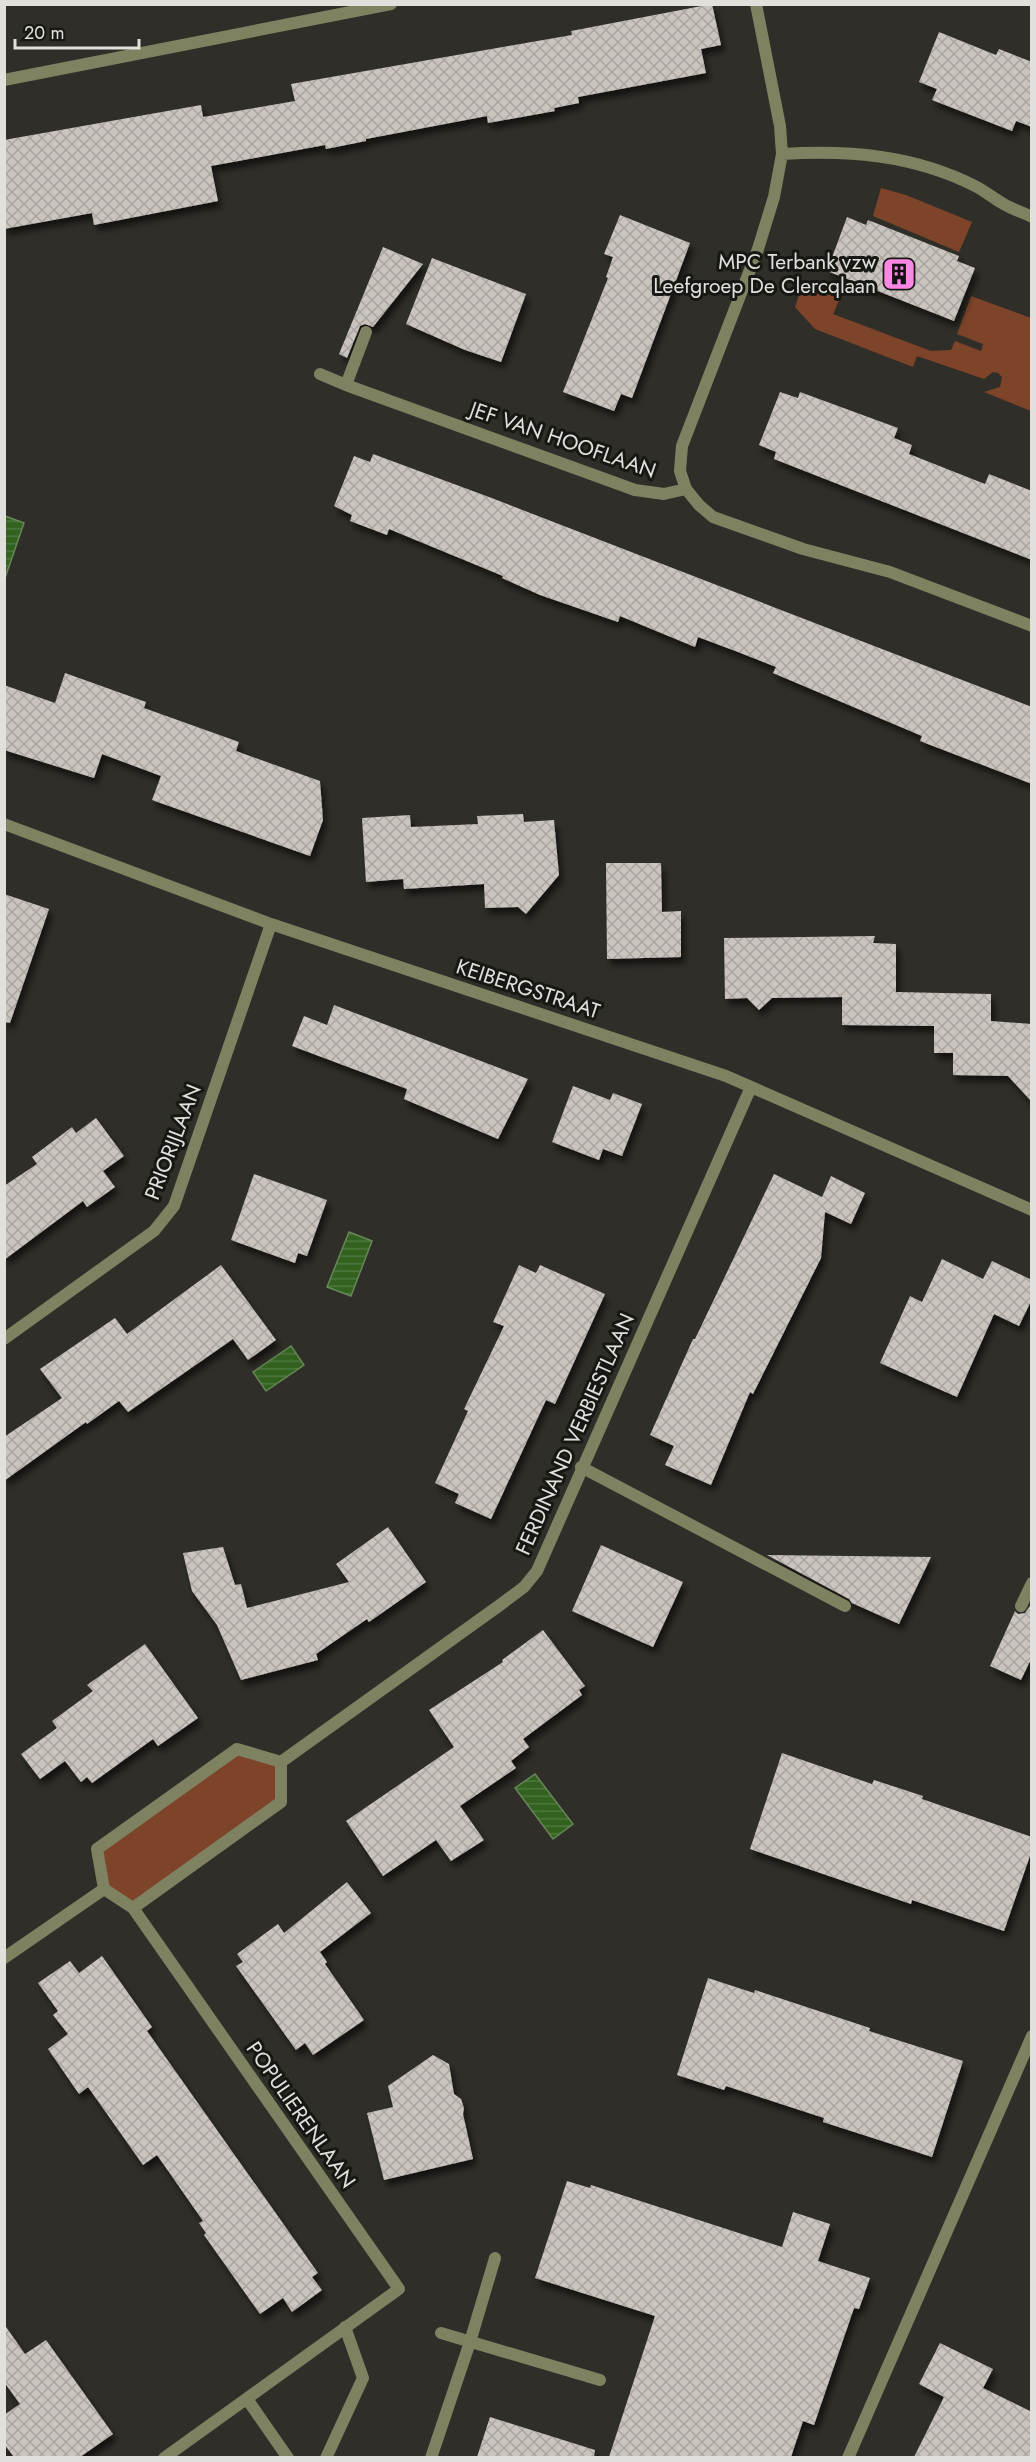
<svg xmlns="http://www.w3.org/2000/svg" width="1036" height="2462" font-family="Jost,sans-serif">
<defs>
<pattern id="water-rules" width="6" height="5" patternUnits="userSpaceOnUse" patternTransform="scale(1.5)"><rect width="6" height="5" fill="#33611f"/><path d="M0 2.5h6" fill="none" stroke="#50773f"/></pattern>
<pattern id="building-cross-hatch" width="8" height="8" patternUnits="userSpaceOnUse" patternTransform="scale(1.5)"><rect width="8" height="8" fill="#cac4bf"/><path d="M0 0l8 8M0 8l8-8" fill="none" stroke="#a8a4a0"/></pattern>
<filter id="shadow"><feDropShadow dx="3.5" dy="6" stdDeviation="3" flood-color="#0009"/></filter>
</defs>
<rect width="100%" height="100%" fill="#302e29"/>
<path fill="#7d4429" d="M 881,188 L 906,195 L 972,222 L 959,252 L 873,216 Z
M 804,281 L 841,296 L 833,314 L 931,351 L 951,350 L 955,341 L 981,351 L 983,344 L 957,334 L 971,296 L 1031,318 L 1031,411 L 984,392 L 1000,387 L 1002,377 L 998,373 L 993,372 L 984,379 L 917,356 L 913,367 L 815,329 L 795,307 Z
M 237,1749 L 281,1762 L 281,1802 L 133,1908 L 104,1889 L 97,1849 Z"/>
<path fill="url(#water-rules)" stroke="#678758" stroke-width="1.5" d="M 5,516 L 24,523 L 5,578 L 4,516 Z
M 349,1232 L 372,1241 L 351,1296 L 327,1287 Z
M 291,1346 L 304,1365 L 266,1391 L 253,1372 Z
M 535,1774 L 573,1824 L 553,1839 L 515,1788 Z"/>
<path fill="url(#building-cross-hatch)" filter="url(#shadow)" d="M 712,4 L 721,45 L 701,49 L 706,73 L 578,97 L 579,103 L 554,108 L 555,111 L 488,123 L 487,116 L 366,139 L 366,141 L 326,149 L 325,145 L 211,166 L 218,201 L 94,225 L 92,213 L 4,229 L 4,140 L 201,105 L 203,117 L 295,101 L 291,84 L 572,35 L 571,31 Z
M 939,32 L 996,55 L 999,49 L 1032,62 L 1032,127 L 1016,121 L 1012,131 L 932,100 L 937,89 L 919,82 Z
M 620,215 L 690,243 L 632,398 L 621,394 L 614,411 L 563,392 L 608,278 L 606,277 L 613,257 L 604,254 Z
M 847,217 L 866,225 L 868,220 L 959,256 L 957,261 L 975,268 L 954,321 L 827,271 Z
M 383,247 L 423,264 L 373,327 L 365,324 L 360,326 L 347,358 L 339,354 Z
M 432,258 L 526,294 L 501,362 L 465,350 L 406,324 Z
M 780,392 L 798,398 L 800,392 L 898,428 L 894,438 L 912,445 L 909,454 L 985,484 L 989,474 L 1032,491 L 1032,560 L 774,459 L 776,452 L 759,445 Z
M 373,454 L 489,497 L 1032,707 L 1032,784 L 920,741 L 922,736 L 773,673 L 776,667 L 738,652 L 698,637 L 695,647 L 620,616 L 618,622 L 540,595 L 502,578 L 503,576 L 389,529 L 387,535 L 350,521 L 352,515 L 334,506 L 354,456 L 370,462 Z
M 65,673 L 146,702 L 144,708 L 239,742 L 236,751 L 320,781 L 323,820 L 310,856 L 152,800 L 161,776 L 102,754 L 94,778 L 4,750 L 4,685 L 55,703 Z
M 523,814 L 524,822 L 554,820 L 559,875 L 526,914 L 518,907 L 485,908 L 484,884 L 404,889 L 403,879 L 366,882 L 362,818 L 410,815 L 411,827 L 478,824 L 477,816 Z
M 606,863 L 661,863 L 662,912 L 681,911 L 681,957 L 607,959 Z
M 4,894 L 49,909 L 10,1023 L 4,1022 Z
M 875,936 L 873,943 L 896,944 L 896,992 L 991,994 L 991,1021 L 1032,1024 L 1032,1102 L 1008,1076 L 953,1075 L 953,1053 L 934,1053 L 934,1026 L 842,1025 L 842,997 L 772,998 L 759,1010 L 747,998 L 725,999 L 724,938 Z
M 334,1005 L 528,1079 L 498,1139 L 404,1099 L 407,1089 L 292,1046 L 304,1016 L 327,1025 Z
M 573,1086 L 610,1100 L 613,1093 L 642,1104 L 622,1156 L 603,1149 L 599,1160 L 552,1142 Z
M 96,1118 L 124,1156 L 103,1171 L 115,1187 L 87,1207 L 83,1201 L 4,1260 L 4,1186 L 37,1164 L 32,1157 L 72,1127 L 76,1133 Z
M 254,1174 L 327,1200 L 307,1256 L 298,1253 L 295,1263 L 231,1240 Z
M 774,1174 L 822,1197 L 831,1176 L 865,1193 L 851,1224 L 825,1212 L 821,1258 L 753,1394 L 750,1392 L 711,1485 L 665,1465 L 674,1446 L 650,1435 L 693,1339 L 695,1339 Z
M 942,1259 L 983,1279 L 992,1261 L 1032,1280 L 1032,1299 L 1019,1326 L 994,1314 L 957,1397 L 880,1363 L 910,1296 L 922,1302 Z
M 221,1265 L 276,1340 L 248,1360 L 233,1339 L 128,1412 L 119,1401 L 87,1424 L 86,1422 L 4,1481 L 4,1437 L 62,1398 L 40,1369 L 115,1318 L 127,1334 Z
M 519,1265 L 536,1273 L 540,1265 L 605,1294 L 555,1404 L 546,1400 L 491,1519 L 455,1503 L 459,1494 L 435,1483 L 468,1411 L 464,1409 L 504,1326 L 493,1322 Z
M 388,1527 L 426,1582 L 369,1622 L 367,1619 L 316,1654 L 318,1660 L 241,1680 L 217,1625 L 192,1591 L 183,1553 L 223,1547 L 235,1585 L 241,1584 L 247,1608 L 349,1582 L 336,1564 Z
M 601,1545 L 683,1582 L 653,1647 L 572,1611 Z
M 767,1555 L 931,1557 L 899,1624 L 852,1603 L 849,1599 Z
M 1032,1603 L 1032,1657 L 1021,1680 L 990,1666 L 1015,1611 L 1018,1614 L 1025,1613 Z
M 543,1630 L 585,1686 L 579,1690 L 582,1695 L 523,1739 L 529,1747 L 511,1761 L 516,1768 L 460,1806 L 484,1840 L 451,1861 L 436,1840 L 383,1876 L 346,1821 L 454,1747 L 429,1710 L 503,1662 L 502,1660 Z
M 145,1644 L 198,1718 L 158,1746 L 153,1739 L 92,1783 L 87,1777 L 81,1782 L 65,1761 L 40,1779 L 21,1754 L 57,1728 L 52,1721 L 93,1691 L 87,1685 Z
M 782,1753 L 872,1784 L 874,1780 L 923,1796 L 922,1799 L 1032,1837 L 1032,1850 L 1004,1931 L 912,1900 L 911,1904 L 750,1849 Z
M 347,1882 L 371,1913 L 320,1952 L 327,1962 L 325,1964 L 364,2020 L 313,2055 L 305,2043 L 296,2050 L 236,1966 L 243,1962 L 237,1954 L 278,1924 L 284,1933 Z
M 102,1956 L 152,2027 L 147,2031 L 318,2273 L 312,2277 L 322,2290 L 292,2312 L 283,2298 L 260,2314 L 204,2235 L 206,2233 L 199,2223 L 203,2221 L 157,2155 L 143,2165 L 88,2087 L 79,2094 L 48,2049 L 68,2034 L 53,2015 L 58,2011 L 38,1983 L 70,1961 L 79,1973 Z
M 708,1978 L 754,1993 L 755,1990 L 870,2028 L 869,2031 L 963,2061 L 932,2157 L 823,2122 L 824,2118 L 726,2086 L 724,2090 L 677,2075 Z
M 433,2055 L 449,2064 L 454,2094 L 461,2099 L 464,2108 L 463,2114 L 473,2159 L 384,2180 L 367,2113 L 393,2107 L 388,2086 Z
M 567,2181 L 590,2188 L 591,2185 L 782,2247 L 793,2212 L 830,2224 L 818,2261 L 870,2278 L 859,2309 L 854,2308 L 814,2425 L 803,2421 L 791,2457 L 609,2457 L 655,2316 L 535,2278 Z
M 4,2324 L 25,2354 L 46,2340 L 113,2434 L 80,2457 L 14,2457 L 4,2444 L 4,2415 L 20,2404 L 4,2382 Z
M 940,2343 L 993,2369 L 983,2388 L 1032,2412 L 1032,2457 L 914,2457 L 944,2397 L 919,2384 Z
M 490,2417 L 595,2450 L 594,2457 L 477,2457 Z"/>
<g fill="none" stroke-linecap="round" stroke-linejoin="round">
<path stroke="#7e8261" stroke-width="12" d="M 581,1467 L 845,1606
M 441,2333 L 600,2380
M 431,2458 L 470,2342 L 495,2258
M 848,2458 L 1032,2036"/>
<path stroke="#7e8261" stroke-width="12" d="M 756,4 L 780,126 L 782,154 L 774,197 L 758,249 L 682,446 L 680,471 L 686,489 L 699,505 L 713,517 L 803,549 L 890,572 L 1032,626
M 4,80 L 391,4
M 782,154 C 850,150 914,155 975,186 C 985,191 993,198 1002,203 C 1011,209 1022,212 1032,217
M 366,332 L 346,385 L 635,490 L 664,494 L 686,489
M 320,374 L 346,385
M 4,824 L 271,924 L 726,1076 L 1032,1210
M 4,1339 L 154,1231 L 174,1206 L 271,924
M 1021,1606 L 1032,1583
M 104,1889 L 133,1908 L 281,1802 L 281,1762 L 500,1605 L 524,1587 L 537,1571 L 751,1087
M 133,1908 L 399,2289 L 164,2458
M 4,1958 L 104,1889 L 97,1849 L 237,1749 L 281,1762
M 247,2399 L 288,2458
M 326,2458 L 363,2378 L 345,2327"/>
</g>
<defs>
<g id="building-square" transform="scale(1.725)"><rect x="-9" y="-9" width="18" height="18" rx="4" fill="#fc86e4" stroke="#171714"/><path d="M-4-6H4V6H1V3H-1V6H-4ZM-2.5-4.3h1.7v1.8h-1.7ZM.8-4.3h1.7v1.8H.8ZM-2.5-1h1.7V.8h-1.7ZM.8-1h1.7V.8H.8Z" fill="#111"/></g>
</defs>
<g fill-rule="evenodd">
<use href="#building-square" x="899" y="274"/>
</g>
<g text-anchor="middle" stroke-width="6" stroke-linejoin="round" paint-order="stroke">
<g font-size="21" fill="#e1e0dc" stroke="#171714" text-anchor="end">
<text x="876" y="269">MPC Terbank vzw<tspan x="876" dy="24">Leefgroep De Clercqlaan</tspan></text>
</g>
<g font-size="21" fill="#e1e0dc" stroke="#171714">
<text transform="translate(563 440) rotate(19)" y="7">JEF VAN HOOFLAAN</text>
<text transform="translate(528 989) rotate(18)" y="7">KEIBERGSTRAAT</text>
<text transform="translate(173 1142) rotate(-69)" y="7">PRIORIJLAAN</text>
<text transform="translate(575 1434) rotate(-66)" y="7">FERDINAND VERBIESTLAAN</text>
<text transform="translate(301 2115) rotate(55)" y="7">POPULIERENLAAN</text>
</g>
</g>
<rect width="1036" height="2462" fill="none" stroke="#e1e0dc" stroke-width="12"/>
<path d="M15 39v9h124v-9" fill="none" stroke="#e1e0dc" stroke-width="3"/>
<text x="24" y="39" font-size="18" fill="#e1e0dc" stroke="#171714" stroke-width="4.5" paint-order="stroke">20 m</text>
</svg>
